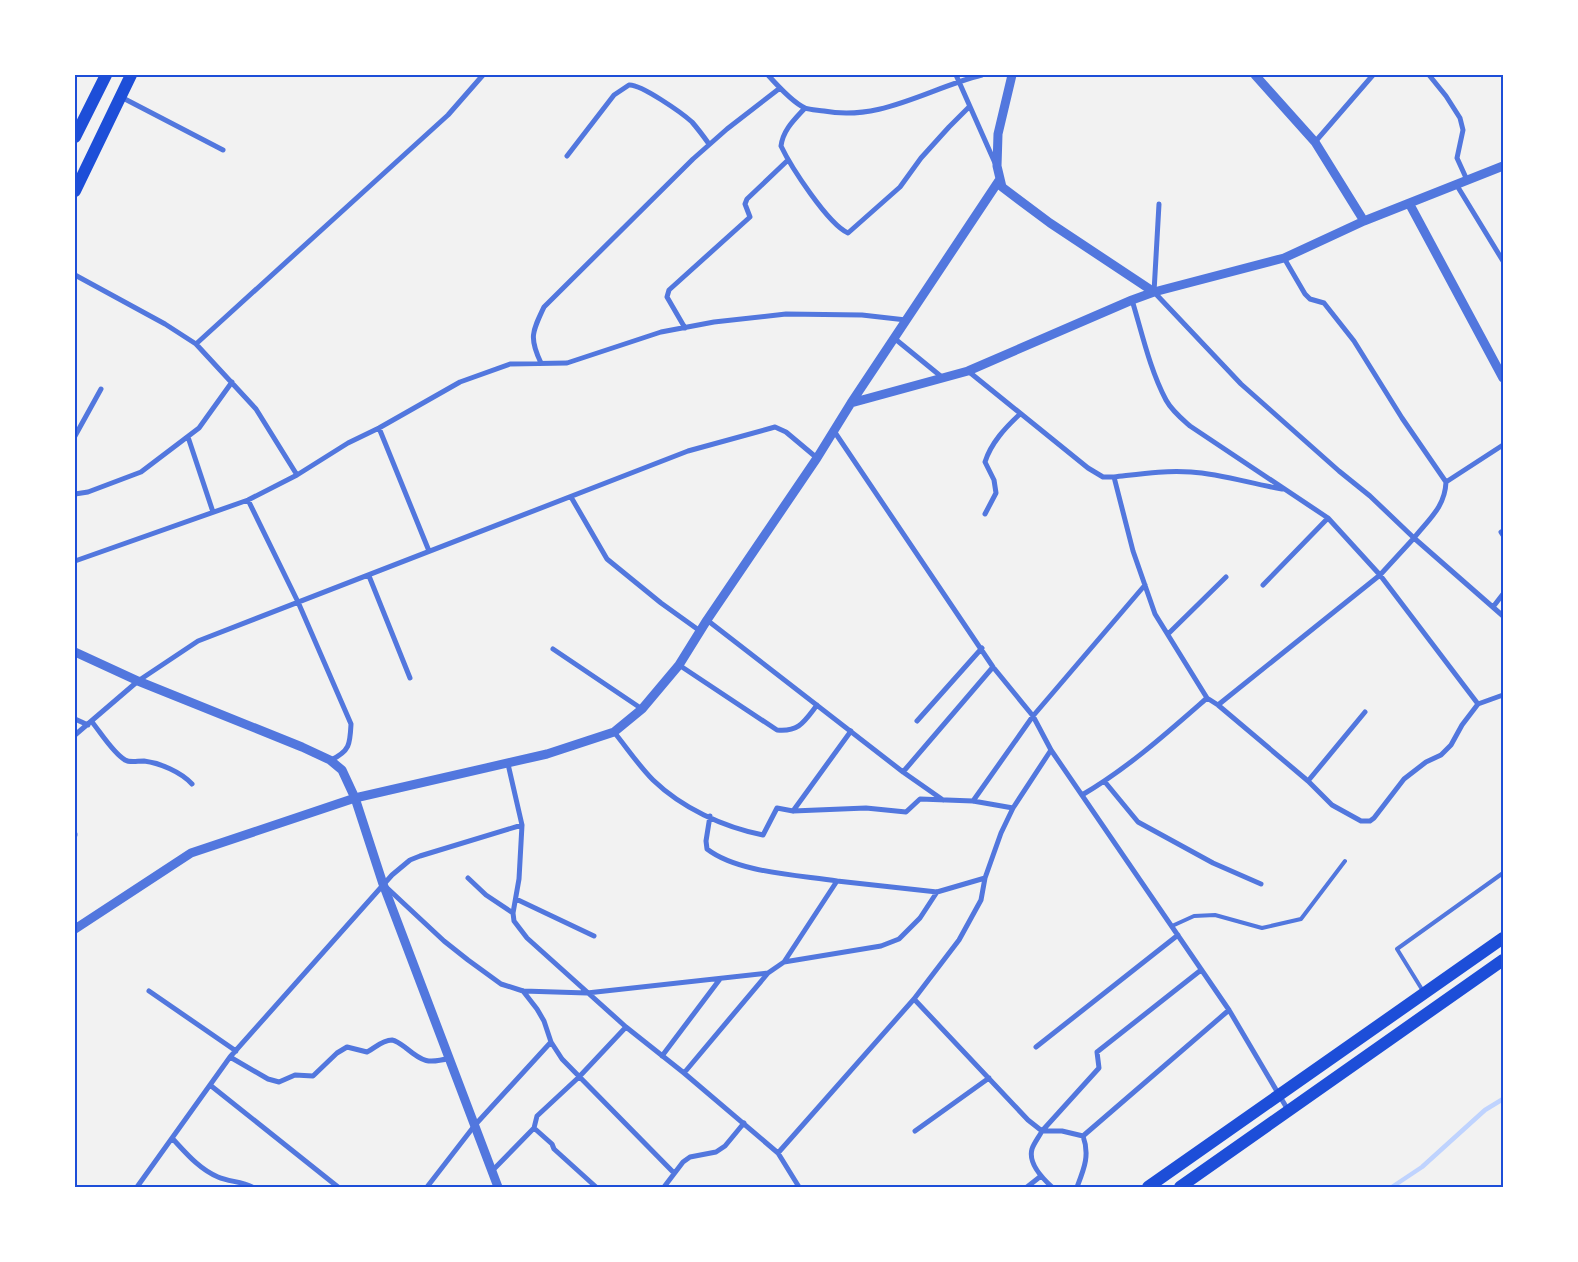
<svg xmlns="http://www.w3.org/2000/svg" width="1578" height="1262" font-family="Spectral,serif">
<rect width="100%" height="100%" fill="#f2f2f2"/>
<g fill="none" stroke-linecap="round" stroke-linejoin="round">
<path stroke="#bfd3fe" stroke-width="4.5" d="M 1392,1187 L 1422,1167 L 1485,1110 L 1503,1099"/>
<path stroke="#5277de" stroke-width="4" d="M 1172,926 L 1194,916 L 1215,915 L 1262,928 L 1301,919 L 1345,861
M 1423,991 L 1397,949 L 1503,873"/>
<path stroke="#5277de" stroke-width="5" d="M 768,75 C 776,84 794,103 805,108 C 810,110 818,110 824,111 C 880,122 929,88 982,75
M 956,75 L 995,163
M 1429,75 L 1446,96 L 1460,118 L 1463,130 L 1457,158 L 1467,180
M 121,97 L 223,150
M 805,108 C 794,120 783,130 781,146 C 791,167 828,224 848,233 L 900,187 L 921,158 L 949,127 L 969,107
M 1315,142 L 1373,75
M 567,156 L 614,95 L 629,85 C 641,84 682,113 692,122 C 698,129 704,137 709,144
M 1456,184 L 1503,261
M 1159,204 L 1154,292 L 1241,384 L 1339,471 L 1370,496 L 1414,538 L 1380,575 L 1218,705
M 1284,258 L 1305,294 L 1310,299 L 1324,303 L 1354,341 L 1402,418 L 1446,482
M 75,275 L 165,324 L 196,344
M 1132,300 C 1142,333 1150,370 1166,400 C 1172,411 1182,419 1190,426 L 1328,518 L 1380,575 L 1478,704
M 685,328 L 667,297 L 669,290 L 750,217 L 745,204 L 747,199 L 788,160
M 894,338 L 943,378
M 541,363 C 529,338 532,332 544,307 L 693,159 L 727,129 L 780,88
M 968,371 L 1088,468 L 1103,477 L 1114,477 L 1133,551 L 1155,614 L 1207,698
M 379,428 L 429,551
M 834,431 L 993,667 L 1033,716 L 1051,750 L 1229,1010 L 1288,1110
M 75,436 L 101,389
M 188,437 L 213,512
M 1503,445 L 1446,482 C 1445,507 1429,519 1414,538 L 1503,616
M 297,475 L 256,409 L 196,344 L 448,115 L 483,75
M 1114,477 C 1140,474 1165,470 1191,472 C 1222,474 1252,484 1282,489
M 75,494 L 88,492 L 141,472 L 199,428 L 232,382
M 571,497 L 607,559 L 661,603 L 700,631
M 248,500 L 298,602 L 351,724 C 350,744 350,751 331,760
M 985,514 L 996,493 L 994,480 L 985,462 C 991,443 1005,428 1020,414
M 1501,532 L 1503,535
M 75,561 L 248,500 L 297,475 L 348,443 L 379,428 L 460,382 L 510,364 L 567,363 L 661,332 L 714,322 L 786,314 L 862,315 L 906,320
M 369,576 L 410,678
M 1263,585 L 1328,518
M 1493,607 L 1503,594
M 707,620 L 903,772 L 943,800
M 1168,634 L 1226,577
M 553,649 L 642,709
M 679,665 L 777,730 C 799,732 804,722 817,705
M 75,719 L 88,725
M 917,721 L 982,648
M 92,722 C 101,733 113,753 125,760 C 130,763 137,761 144,761 C 160,763 181,772 192,784
M 614,732 C 627,748 639,766 653,780 C 682,808 723,827 763,835 L 777,808 L 793,811 L 866,808 L 906,812 L 920,799 L 973,801 L 1013,808
M 75,735 L 138,681 L 198,641 L 688,451 L 775,427 L 786,432 L 817,458
M 508,764 L 522,825 L 519,879 L 513,913 L 514,921 L 527,938 L 626,1027 L 684,1073 L 778,1153 L 799,1187
M 903,772 L 993,667
M 1308,781 L 1365,712
M 1105,782 L 1138,822 L 1213,863 L 1261,884
M 1082,795 C 1128,768 1167,733 1207,698 L 1218,705 L 1308,781 L 1332,805 L 1361,821 L 1370,821 L 1374,818 L 1404,779 L 1426,762 L 1441,755 L 1451,745 L 1462,725 L 1478,704 L 1503,695
M 973,801 L 1033,716 L 1145,585
M 793,811 L 851,731
M 710,816 L 706,841 L 707,849 C 738,873 799,875 837,881
M 75,834 L 75,835
M 468,878 L 486,895 L 513,913
M 385,886 L 444,941 L 468,960 L 501,984 L 523,991 L 587,993 L 768,973 L 684,1073
M 516,899 L 594,936
M 784,962 L 837,881 L 937,892 L 985,878
M 768,973 L 784,962 L 881,946 L 899,939 L 920,918 L 937,892
M 149,991 L 236,1051
M 523,991 L 537,1009 L 544,1021 L 551,1042 L 562,1059 L 674,1173
M 914,999 L 1028,1120 L 1042,1131 L 1099,1068 L 1097,1052 L 1201,970
M 1036,1047 L 1178,935
M 662,1056 L 720,979
M 230,1057 L 268,1079 L 279,1082 L 295,1075 L 313,1076 L 337,1053 L 347,1047 L 367,1052 C 375,1048 382,1040 392,1040 C 397,1041 402,1045 406,1048 C 423,1062 428,1064 450,1058
M 210,1085 L 338,1187
M 534,1128 L 537,1116 L 579,1077 L 626,1027
M 915,1131 L 989,1078
M 172,1138 C 186,1153 199,1169 218,1177 C 229,1182 242,1181 252,1187
M 778,1153 L 914,999 L 959,940 L 981,900 L 985,878 L 1001,833 L 1013,808 L 1051,750
M 492,1171 L 534,1128 L 552,1144 L 554,1149 L 596,1187
M 137,1187 L 230,1057 L 392,875 L 410,860 L 420,856 L 522,825
M 427,1187 L 475,1125 L 551,1042
M 664,1187 L 683,1162 L 690,1157 L 716,1152 L 725,1146 L 744,1123
M 1027,1187 L 1041,1176
M 1052,1187 C 1042,1178 1028,1163 1032,1149 C 1034,1143 1039,1137 1042,1131 L 1062,1131 L 1083,1136
M 1077,1187 C 1084,1169 1090,1155 1083,1136 L 1229,1010"/>
<path stroke="#5277de" stroke-width="9" d="M 1012,75 L 998,134 L 997,166 L 1002,187 L 1050,223 L 1154,292
M 1255,75 L 1315,142 L 1364,221
M 1409,203 L 1503,378
M 851,403 L 1000,179
M 75,652 L 138,681 L 302,747 L 330,760 L 342,770 L 355,798 L 383,884 L 498,1187
M 75,929 L 191,853 L 355,798 L 547,754 L 614,732 L 642,709 L 679,665 L 707,620 L 817,458 L 851,403 L 968,371 L 1132,300 L 1154,292 L 1284,258 L 1364,221 L 1503,166"/>
<path stroke="#1d4ed8" stroke-width="12" d="M 75,137 L 106,75
M 75,191 L 131,75
M 1148,1187 L 1503,938
M 1180,1187 L 1503,960"/>
</g>
<rect width="1578" height="1262" fill="none" stroke="#ffffff" stroke-width="152"/>
<rect x="76" y="76" width="1426" height="1110" fill="none" stroke="#1d4ed8" stroke-width="2"/>
</svg>
